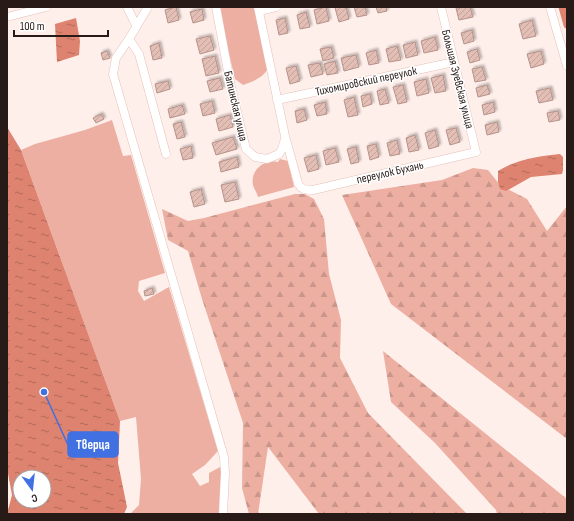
<svg xmlns="http://www.w3.org/2000/svg" width="574" height="521" font-family="'Sofia Sans Condensed',sans-serif">
<defs>
<pattern id="forest-firs" width="22" height="20" patternUnits="userSpaceOnUse"><rect width="22" height="20" fill="#ecafa2"/><path d="M5 1l3.5 6h-7zM16 11l3.5 6h-7z" fill="#ca968b"/></pattern>
<pattern id="water-ripples" width="26" height="14" patternUnits="userSpaceOnUse"><rect width="26" height="14" fill="#dd836f"/><path d="M2 4q2-2 4 0t4 0M15 11q2-2 4 0t4 0" fill="none" stroke="#b36a5a"/></pattern>
<pattern id="building-hatch" width="6" height="6" patternUnits="userSpaceOnUse"><rect width="6" height="6" fill="#e3beb5"/><path d="M-1 1l2-2M0 6l6-6M5 7l2-2" fill="none" stroke="#c3a39b"/></pattern>
<filter id="shadow"><feDropShadow dx="2" dy="-2" stdDeviation="1" flood-color="#0004"/></filter>
</defs>
<rect width="100%" height="100%" fill="#ffefeb"/>
<path fill="#ecafa2" d="M 218,7 L 255,7 L 269,67 C 263,78 254,81 243,85 L 235,79 Z
M 112,120 L 123,156 L 131,155 L 165,273 L 139,281 L 138,291 L 144,301 L 169,287 L 218,451 L 205,465 L 192,474 L 200,486 L 209,482 L 209,473 L 222,466 L 219,514 L 130,514 L 139,505 L 141,479 L 136,417 L 120,421 L 21,150 L 35,144 L 85,130 Z
M 280,159 L 288,161 L 294,187 L 258,197 C 257,193 254,189 253,185 C 250,170 264,159 278,162 Z"/>
<path fill="url(#forest-firs)" d="M 473,168 L 488,170 L 500,185 L 527,199 L 547,231 L 567,206 L 567,439 L 391,304 L 342,195 L 442,180 Z
M 295,194 L 305,194 L 314,199 L 324,219 L 329,274 L 341,320 L 340,358 L 368,413 L 467,514 L 319,514 L 268,447 L 258,514 L 249,514 L 242,488 L 243,423 L 202,299 L 188,251 L 168,240 L 162,209 L 188,221 L 204,218 Z
M 383,351 L 567,499 L 567,514 L 497,514 L 496,510 L 435,443 L 391,402 Z"/>
<path fill="url(#water-ripples)" fill-rule="evenodd" d="M 76,18 L 80,41 L 79,55 L 57,62 L 55,24 Z
M 7,127 L 21,150 L 120,421 L 118,463 L 127,507 L 124,514 L 7,514 L 12,495 L 7,468 ZM 20,477 L 44,477 L 44,501 L 20,501 Z
M 560,154 L 563,157 L 563,170 L 562,174 L 531,177 L 506,191 L 500,189 L 498,182 L 498,171 C 515,160 539,156 560,154 Z"/>
<g fill="none" stroke-linecap="round" stroke-linejoin="round">
<path stroke="#dd836f" stroke-width="7" d="M 562,7 L 567,25"/>
</g>
<path fill="url(#building-hatch)" stroke="#b5928a" filter="url(#shadow)" d="M 176,7 L 179,20 L 168,23 L 165,10 Z
M 326,7 L 329,21 L 317,24 L 314,10 Z
M 338,7 L 346,7 L 349,19 L 339,22 L 335,8 Z
M 354,7 L 365,7 L 367,15 L 357,17 Z
M 376,7 L 386,7 L 387,11 L 378,13 Z
M 470,7 L 473,17 L 459,20 L 456,8 Z
M 202,9 L 204,20 L 193,23 L 190,12 Z
M 306,12 L 310,27 L 300,29 L 297,15 Z
M 285,18 L 288,33 L 279,35 L 276,20 Z
M 532,20 L 536,36 L 523,39 L 519,24 Z
M 472,30 L 474,41 L 464,44 L 461,33 Z
M 210,36 L 214,50 L 200,54 L 196,39 Z
M 435,37 L 438,50 L 424,53 L 421,41 Z
M 415,42 L 418,55 L 406,58 L 403,45 Z
M 159,43 L 162,58 L 153,60 L 150,46 Z
M 397,46 L 401,60 L 389,62 L 386,49 Z
M 331,47 L 334,58 L 323,61 L 320,49 Z
M 477,49 L 480,60 L 470,63 L 467,52 Z
M 376,50 L 379,63 L 369,65 L 366,53 Z
M 107,51 L 110,58 L 103,60 L 101,53 Z
M 541,51 L 544,64 L 531,68 L 527,54 Z
M 356,55 L 359,67 L 344,71 L 341,58 Z
M 215,56 L 219,73 L 206,76 L 202,59 Z
M 335,61 L 338,73 L 327,75 L 324,64 Z
M 320,63 L 323,74 L 311,77 L 308,65 Z
M 296,66 L 300,81 L 290,84 L 286,68 Z
M 482,67 L 486,80 L 475,82 L 472,69 Z
M 443,75 L 446,91 L 435,93 L 431,78 Z
M 220,78 L 223,89 L 210,92 L 207,81 Z
M 426,79 L 429,93 L 417,96 L 414,82 Z
M 168,81 L 170,89 L 157,93 L 155,84 Z
M 403,85 L 407,102 L 398,104 L 393,87 Z
M 487,85 L 490,94 L 478,97 L 476,88 Z
M 550,88 L 553,100 L 539,103 L 536,91 Z
M 385,89 L 389,103 L 380,105 L 377,91 Z
M 370,94 L 372,104 L 363,107 L 361,96 Z
M 354,97 L 358,115 L 348,117 L 344,100 Z
M 212,101 L 215,113 L 203,116 L 200,104 Z
M 325,102 L 327,114 L 317,116 L 314,105 Z
M 493,102 L 495,112 L 484,115 L 482,105 Z
M 182,105 L 185,114 L 170,118 L 168,109 Z
M 304,109 L 307,120 L 297,123 L 295,111 Z
M 558,111 L 560,120 L 549,122 L 547,113 Z
M 101,114 L 104,119 L 96,123 L 93,118 Z
M 230,115 L 233,127 L 219,131 L 216,119 Z
M 181,122 L 185,137 L 177,139 L 173,124 Z
M 497,122 L 499,132 L 487,135 L 485,125 Z
M 456,128 L 460,142 L 450,145 L 446,130 Z
M 435,130 L 439,146 L 429,149 L 425,133 Z
M 415,135 L 419,150 L 409,152 L 406,138 Z
M 233,137 L 237,149 L 216,155 L 212,143 Z
M 397,140 L 400,154 L 390,156 L 387,143 Z
M 376,144 L 379,157 L 370,160 L 367,146 Z
M 191,146 L 193,158 L 183,160 L 180,149 Z
M 356,147 L 359,162 L 351,164 L 347,149 Z
M 335,148 L 339,162 L 326,165 L 323,151 Z
M 316,155 L 319,169 L 308,172 L 304,158 Z
M 237,157 L 239,167 L 221,172 L 219,162 Z
M 235,182 L 239,199 L 225,202 L 221,185 Z
M 201,189 L 205,204 L 194,207 L 190,192 Z
M 152,288 L 154,294 L 145,296 L 144,291 Z"/>
<g fill="none" stroke-linecap="round" stroke-linejoin="round">
<g stroke="#e6c1b8" stroke-width="9">
<path id="minor" d="M 127,7 L 136,25
M 148,7 L 129,39 L 116,58 L 113,74 L 224,457 L 225,473 L 223,514
M 216,7 L 231,87 L 246,149 L 255,157 L 267,159 L 279,154 L 282,149 L 285,139
M 258,7 L 285,136 L 298,183 C 301,190 306,190 313,190 L 476,152 L 441,7
M 550,7 L 567,66
M 259,11 L 276,7
M 7,17 L 46,7
M 129,39 L 139,54 L 166,154
M 277,100 L 454,62"/>
</g>
<use href="#minor" stroke="#fff" stroke-width="8"/>
</g>
<g text-anchor="middle" stroke-width="3" stroke-linejoin="round" paint-order="stroke">
<g font-size="12" fill="#271a17" stroke="#fff">
<text transform="translate(458 79) rotate(76)" y="4">Большая Зуевская улица</text>
<text transform="translate(366 81) rotate(-12)" y="4">Тихомировский переулок</text>
<text transform="translate(236 106) rotate(77)" y="4">Батинская улица</text>
<text transform="translate(390 172) rotate(-13)" y="4">переулок Бухань</text>
</g>
</g>
<path fill="none" stroke="#4070e1" stroke-width="1.5" d="M44 392L68 445"/>
<circle fill="#4070e1" stroke="#fff" stroke-width="1.5" cx="44" cy="392" r="4"/>
<rect fill="#4070e1" stroke="#4070e1" stroke-width="1.5" x="68" y="432" width="50" height="25" rx="4"/>
<g font-size="13" text-anchor="middle" font-weight="bold" fill="#fff">
<text x="93" y="449">Тверца</text>
</g>
<rect width="574" height="521" fill="none" stroke="#271a17" stroke-width="16"/>
<g transform="translate(32 489) rotate(165)"><circle r="19" fill="#ffffff" stroke="#a9a3a2"/>
<path d="M0-3L7 15L0 10L-7 15Z" fill="#4070e1"/>
<text y="-6" font-size="11" font-weight="bold" text-anchor="middle" fill="#271a17">С</text>
</g>
<path d="M14 30v6h94v-6" fill="none" stroke="#271a17" stroke-width="2"/>
<text x="20" y="30" font-size="12" fill="#271a17" stroke="#ffffff" stroke-width="3" paint-order="stroke">100 m</text>
</svg>
